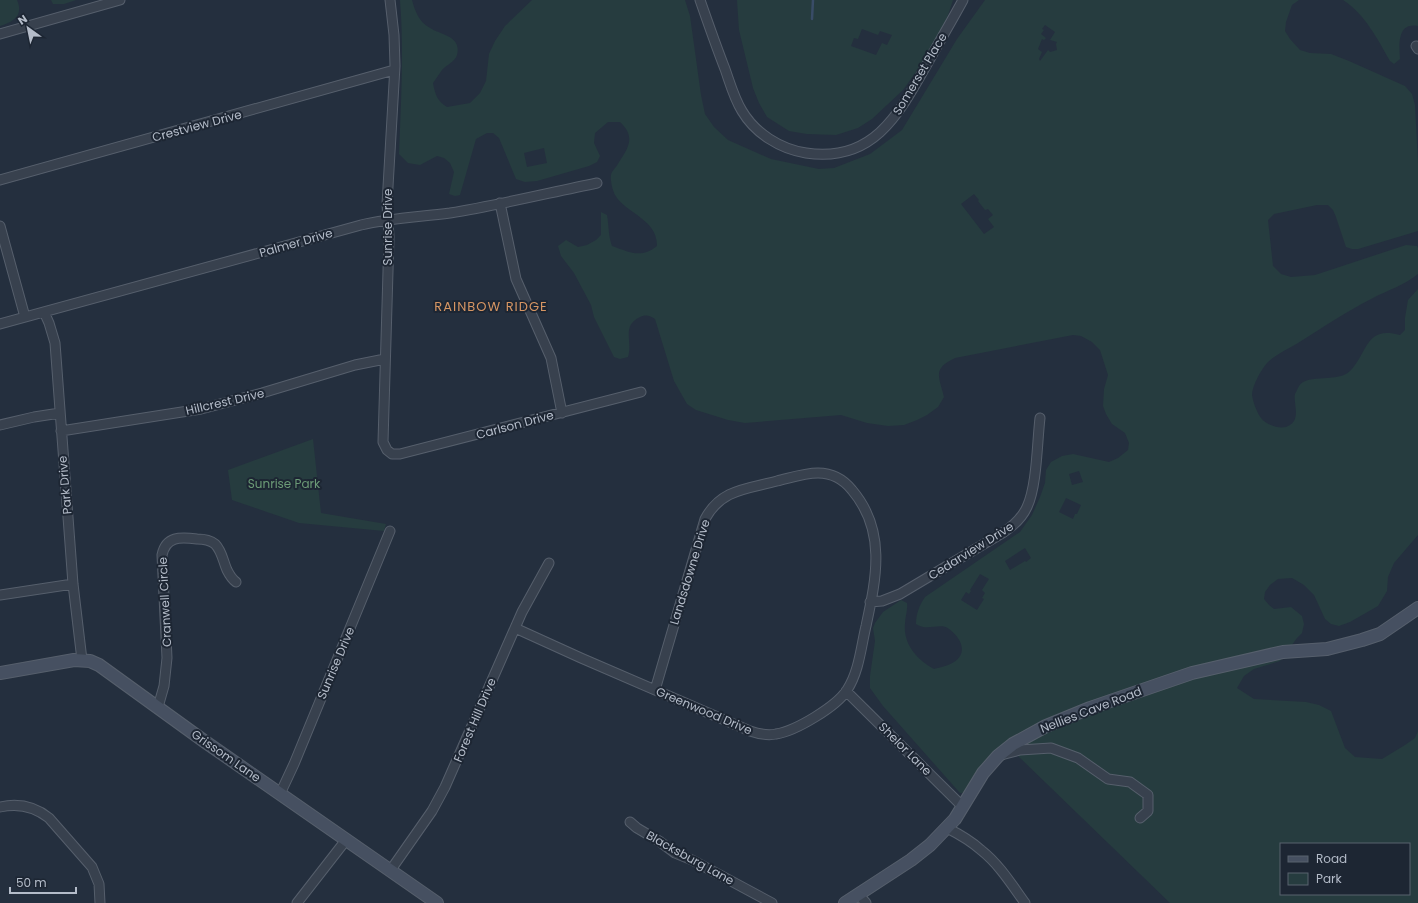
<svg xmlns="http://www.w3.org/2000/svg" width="1418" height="903" font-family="Poppins,sans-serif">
<rect width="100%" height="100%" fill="#242f3e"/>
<path fill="#263c3f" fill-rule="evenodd" d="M 0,0 L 17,0 C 24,16 13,22 0,26 Z
M 51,0 L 76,0 L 64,4 L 53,4 Z
M 400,0 L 412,0 C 415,11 419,22 430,28 C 441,35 462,36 457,55 C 455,62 446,65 442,70 C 439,74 436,79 433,83 C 435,94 437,101 447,107 L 470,103 L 480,93 L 486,81 L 489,54 L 495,41 L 505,26 L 532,0 L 685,0 L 690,16 L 701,95 L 705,114 L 714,127 L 728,140 L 771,159 L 819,169 L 834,168 L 870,154 L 902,130 L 957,39 L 985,0 L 1299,0 L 1292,5 L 1286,22 L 1285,31 L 1290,39 L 1300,50 L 1310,53 L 1331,54 L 1349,61 L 1405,86 L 1412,94 L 1415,105 L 1418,163 L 1418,231 L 1358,249 L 1352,249 L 1346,247 L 1336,217 L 1333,210 L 1328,205 L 1317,205 L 1274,214 L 1268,220 L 1273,266 L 1281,274 L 1291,277 L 1315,275 L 1406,245 L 1417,246 L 1418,248 L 1418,274 C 1405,285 1388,290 1373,298 C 1347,311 1322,328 1298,343 C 1288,349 1275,355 1267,363 C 1261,370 1252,386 1252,395 C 1253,402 1257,413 1261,418 C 1266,425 1282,431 1290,425 C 1301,418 1293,403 1295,394 C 1296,392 1298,388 1299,386 C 1308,373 1339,383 1350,371 C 1368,353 1365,325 1400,335 L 1405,330 L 1405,318 L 1408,300 L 1418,289 L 1418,535 L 1394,563 L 1388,577 L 1387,591 L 1378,606 L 1350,622 L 1339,626 L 1331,624 L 1325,619 L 1314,595 L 1304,585 L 1292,578 L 1278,579 L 1270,585 L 1265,592 L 1264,599 L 1269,605 L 1274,609 L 1291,607 L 1302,616 L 1304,624 L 1302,633 L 1297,638 L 1280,661 L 1254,669 L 1244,676 L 1237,688 L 1254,699 L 1306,702 L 1319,705 L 1331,711 L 1345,748 L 1355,757 L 1382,759 L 1405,745 L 1415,738 L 1418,731 L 1418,903 L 1170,903 L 1017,755 C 996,759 988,776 977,792 L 960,793 L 883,706 L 870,688 L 870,676 L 875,641 L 873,628 L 875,623 L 883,612 L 901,600 L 907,603 C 908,610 905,617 905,624 C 903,644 917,660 934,669 C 941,667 948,666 954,662 C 969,652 960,637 949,629 C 940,622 927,632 916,624 C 916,614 919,606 925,597 L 1020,532 L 1032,515 L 1040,497 L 1045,483 L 1046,470 L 1051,462 L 1062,456 L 1073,454 L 1109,462 L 1118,458 L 1128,450 L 1129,443 L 1125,433 L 1112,424 L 1106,414 L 1103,406 L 1104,389 L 1108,375 L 1100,350 L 1092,342 L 1081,336 L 1073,335 L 955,358 C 932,369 939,376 944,397 L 938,407 L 927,415 L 917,420 L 904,425 L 888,426 L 867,423 L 841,415 L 745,423 L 728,420 L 696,410 L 687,404 L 674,381 L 655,319 C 650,316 647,314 640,317 C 621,326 633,341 628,357 L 620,359 L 614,357 L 594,317 L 591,305 L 574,273 L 561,256 L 558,246 L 566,240 L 578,247 L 587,245 L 596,240 L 601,235 L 601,212 L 607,215 C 609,226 608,235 612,246 C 629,252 641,259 657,246 C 658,217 619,212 613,190 C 612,187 610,178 611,175 C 611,173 614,169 616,167 C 626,150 638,139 620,122 L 608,122 L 595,133 L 594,143 L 600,156 L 597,162 L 589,166 L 537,181 L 525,182 L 516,179 L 499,138 L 493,133 L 487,133 L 476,139 L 460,195 L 455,196 L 449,194 L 454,172 L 450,163 L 444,158 L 437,156 L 420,165 L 408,163 L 399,154 C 401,103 404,51 400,0 ZM 1045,25 L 1055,32 L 1050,40 L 1057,42 L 1056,44 L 1057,50 L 1050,52 L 1048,50 L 1040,61 L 1039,59 L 1042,52 L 1038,49 L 1042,39 L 1044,40 L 1046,38 L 1041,34 L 1044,30 L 1042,29 ZM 544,148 L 547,163 L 527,167 L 524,153 ZM 974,194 L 979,200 L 978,201 L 985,210 L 988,209 L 993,215 L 988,219 L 994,227 L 984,234 L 961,204 ZM 1079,471 L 1083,482 L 1072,485 L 1069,474 ZM 1066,498 L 1081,505 L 1077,514 L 1075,514 L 1073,519 L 1059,512 ZM 1025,548 L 1031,558 L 1026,562 L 1025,561 L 1010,570 L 1005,561 ZM 980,574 L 989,579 L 982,590 L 985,593 L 982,598 L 984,599 L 977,610 L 961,600 L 966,592 L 969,594 L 971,591 L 970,590 ZM 1281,844 L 1409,844 L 1409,894 L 1281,894 Z
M 737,0 L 953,0 L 947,18 L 923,62 L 903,90 L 872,119 L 858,128 L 836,135 L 807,134 L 789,131 L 767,117 L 759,103 L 753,88 L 739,30 ZM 862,29 L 878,35 L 880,31 L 892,35 L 887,45 L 882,43 L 876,55 L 851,46 L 854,38 L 858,39 Z
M 1343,0 L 1418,0 L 1418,26 C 1397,22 1399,45 1400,59 L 1394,64 L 1390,61 C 1378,40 1365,14 1343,0 Z
M 313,439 L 321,513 L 386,524 L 384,531 L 299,523 L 232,500 L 228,470 Z"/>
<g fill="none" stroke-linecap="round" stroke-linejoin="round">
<path stroke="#394c67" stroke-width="2.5" d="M 812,19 L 813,0"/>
<g stroke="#565f6c" stroke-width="11">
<path id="street" d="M 390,0 L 394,35 L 395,66 L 387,204 L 389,237 L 383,442 L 387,450 L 392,454 L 400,454 L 641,392
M 700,0 C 708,23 716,46 725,69 C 730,83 734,98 742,111 C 755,133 780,149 806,153 C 872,163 898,116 926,66 C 938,44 951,22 963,0
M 0,34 L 120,0
M 1416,46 L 1418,49
M 0,180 L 394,70
M 500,203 L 516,279 L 551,358 L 562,413
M 0,226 L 25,317
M 44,312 L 49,323 L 55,343 L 73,584 L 82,660
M 0,324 L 361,225 C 391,218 420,217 450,213 C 499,205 548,193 597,183
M 0,425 L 34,417 L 60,413
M 61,431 L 201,409 L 262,393 L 355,365 L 385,359
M 0,595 L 73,584
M 870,602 L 882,601 L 900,594 L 1004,532 C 1013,526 1022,518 1027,507 C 1037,486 1037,443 1040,418
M 515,628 L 581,658 L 750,731 C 759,734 767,736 776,734 C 796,731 837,706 847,690 C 859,672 861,647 866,626 C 876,579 887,531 852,490 C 844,480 832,473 818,473 C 804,473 790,478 777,481 C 747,489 721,489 705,519 L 655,690
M 846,691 L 963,807
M 158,707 L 164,686 L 167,658 L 162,555 C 166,536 180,537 197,539 C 203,539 210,540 215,544 C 222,551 223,561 227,570 C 229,574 232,579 236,582
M 1001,755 L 1020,750 L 1051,748 L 1078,758 L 1108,779 L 1130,782 L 1148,795 L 1148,811 L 1140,818
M 280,794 L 294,764 L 390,531
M 0,807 C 18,803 34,806 49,818 L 92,867 L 99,884 L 100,903
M 630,822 L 637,828 L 659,841 L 675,853 L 692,860 L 772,903
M 947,828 C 959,834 971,841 981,850 C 999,864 1012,885 1025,903
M 390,871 L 432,811 L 445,787 L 522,612 L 549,563
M 858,894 L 866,903
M 297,903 L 346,840"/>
</g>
<g stroke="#565f6c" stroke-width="14">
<path id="secondary" d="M 0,673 L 74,660 L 90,661 L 99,665 L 204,741 L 437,903
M 845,903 L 911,860 L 930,845 L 955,819 L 983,773 L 998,756 L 1013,744 L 1046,726 L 1090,708 L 1192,673 L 1283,652 L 1327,649 L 1362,640 L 1380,634 L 1418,608"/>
</g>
<use href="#street" stroke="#38414e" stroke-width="9"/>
<use href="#secondary" stroke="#465061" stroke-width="12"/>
</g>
<g text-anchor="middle" stroke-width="4" stroke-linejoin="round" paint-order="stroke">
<g font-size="12" fill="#b4bcc9" stroke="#1d2633">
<text transform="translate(920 74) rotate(-59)" y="4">Somerset Place</text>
<text transform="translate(197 126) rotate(-15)" y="4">Crestview Drive</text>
<text transform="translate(388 227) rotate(-90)" y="4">Sunrise Drive</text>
<text transform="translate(296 243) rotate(-16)" y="4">Palmer Drive</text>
<text transform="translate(225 402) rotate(-13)" y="4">Hillcrest Drive</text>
<text transform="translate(515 425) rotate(-15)" y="4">Carlson Drive</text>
<text transform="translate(65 485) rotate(-95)" y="4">Park Drive</text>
<text transform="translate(971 551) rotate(-32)" y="4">Cedarview Drive</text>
<text transform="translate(690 572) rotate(-73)" y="4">Landsdowne Drive</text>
<text transform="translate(165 602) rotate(-93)" y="4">Cranwell Circle</text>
<text transform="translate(336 663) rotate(-67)" y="4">Sunrise Drive</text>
<text transform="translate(1091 710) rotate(-21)" y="4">Nellies Cave Road</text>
<text transform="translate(704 711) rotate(23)" y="4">Greenwood Drive</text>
<text transform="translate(475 720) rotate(-67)" y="4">Forest Hill Drive</text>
<text transform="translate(905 749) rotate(45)" y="4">Shelor Lane</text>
<text transform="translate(226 756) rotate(35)" y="4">Grissom Lane</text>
<text transform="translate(690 858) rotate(29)" y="4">Blacksburg Lane</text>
</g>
<g font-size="12" fill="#6b9a76" stroke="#1d2633">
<text x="284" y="488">Sunrise Park</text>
</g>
<g font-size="13" letter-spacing="1" fill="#d59563" stroke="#1d2633">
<text x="491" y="311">RAINBOW RIDGE</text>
</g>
</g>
<rect x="1280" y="843" width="130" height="52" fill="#1d2633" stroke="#59626f"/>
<rect x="1288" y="856" width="20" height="6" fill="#465061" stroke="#59626f"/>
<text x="1316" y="863" font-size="12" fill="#b4bcc9">Road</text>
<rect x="1288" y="873" width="20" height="12" fill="#263c3f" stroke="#59626f"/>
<text x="1316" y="883" font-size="12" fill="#b4bcc9">Park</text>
<g transform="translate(28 28) rotate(327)" stroke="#1d2633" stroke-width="3" paint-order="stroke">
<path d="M0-3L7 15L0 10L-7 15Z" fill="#b4bcc9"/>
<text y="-6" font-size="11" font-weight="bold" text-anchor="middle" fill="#b4bcc9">N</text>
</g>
<path d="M10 887v6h66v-6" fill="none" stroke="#b4bcc9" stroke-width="2"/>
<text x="16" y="887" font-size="12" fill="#b4bcc9" stroke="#1d2633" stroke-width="3" paint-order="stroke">50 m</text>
</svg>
